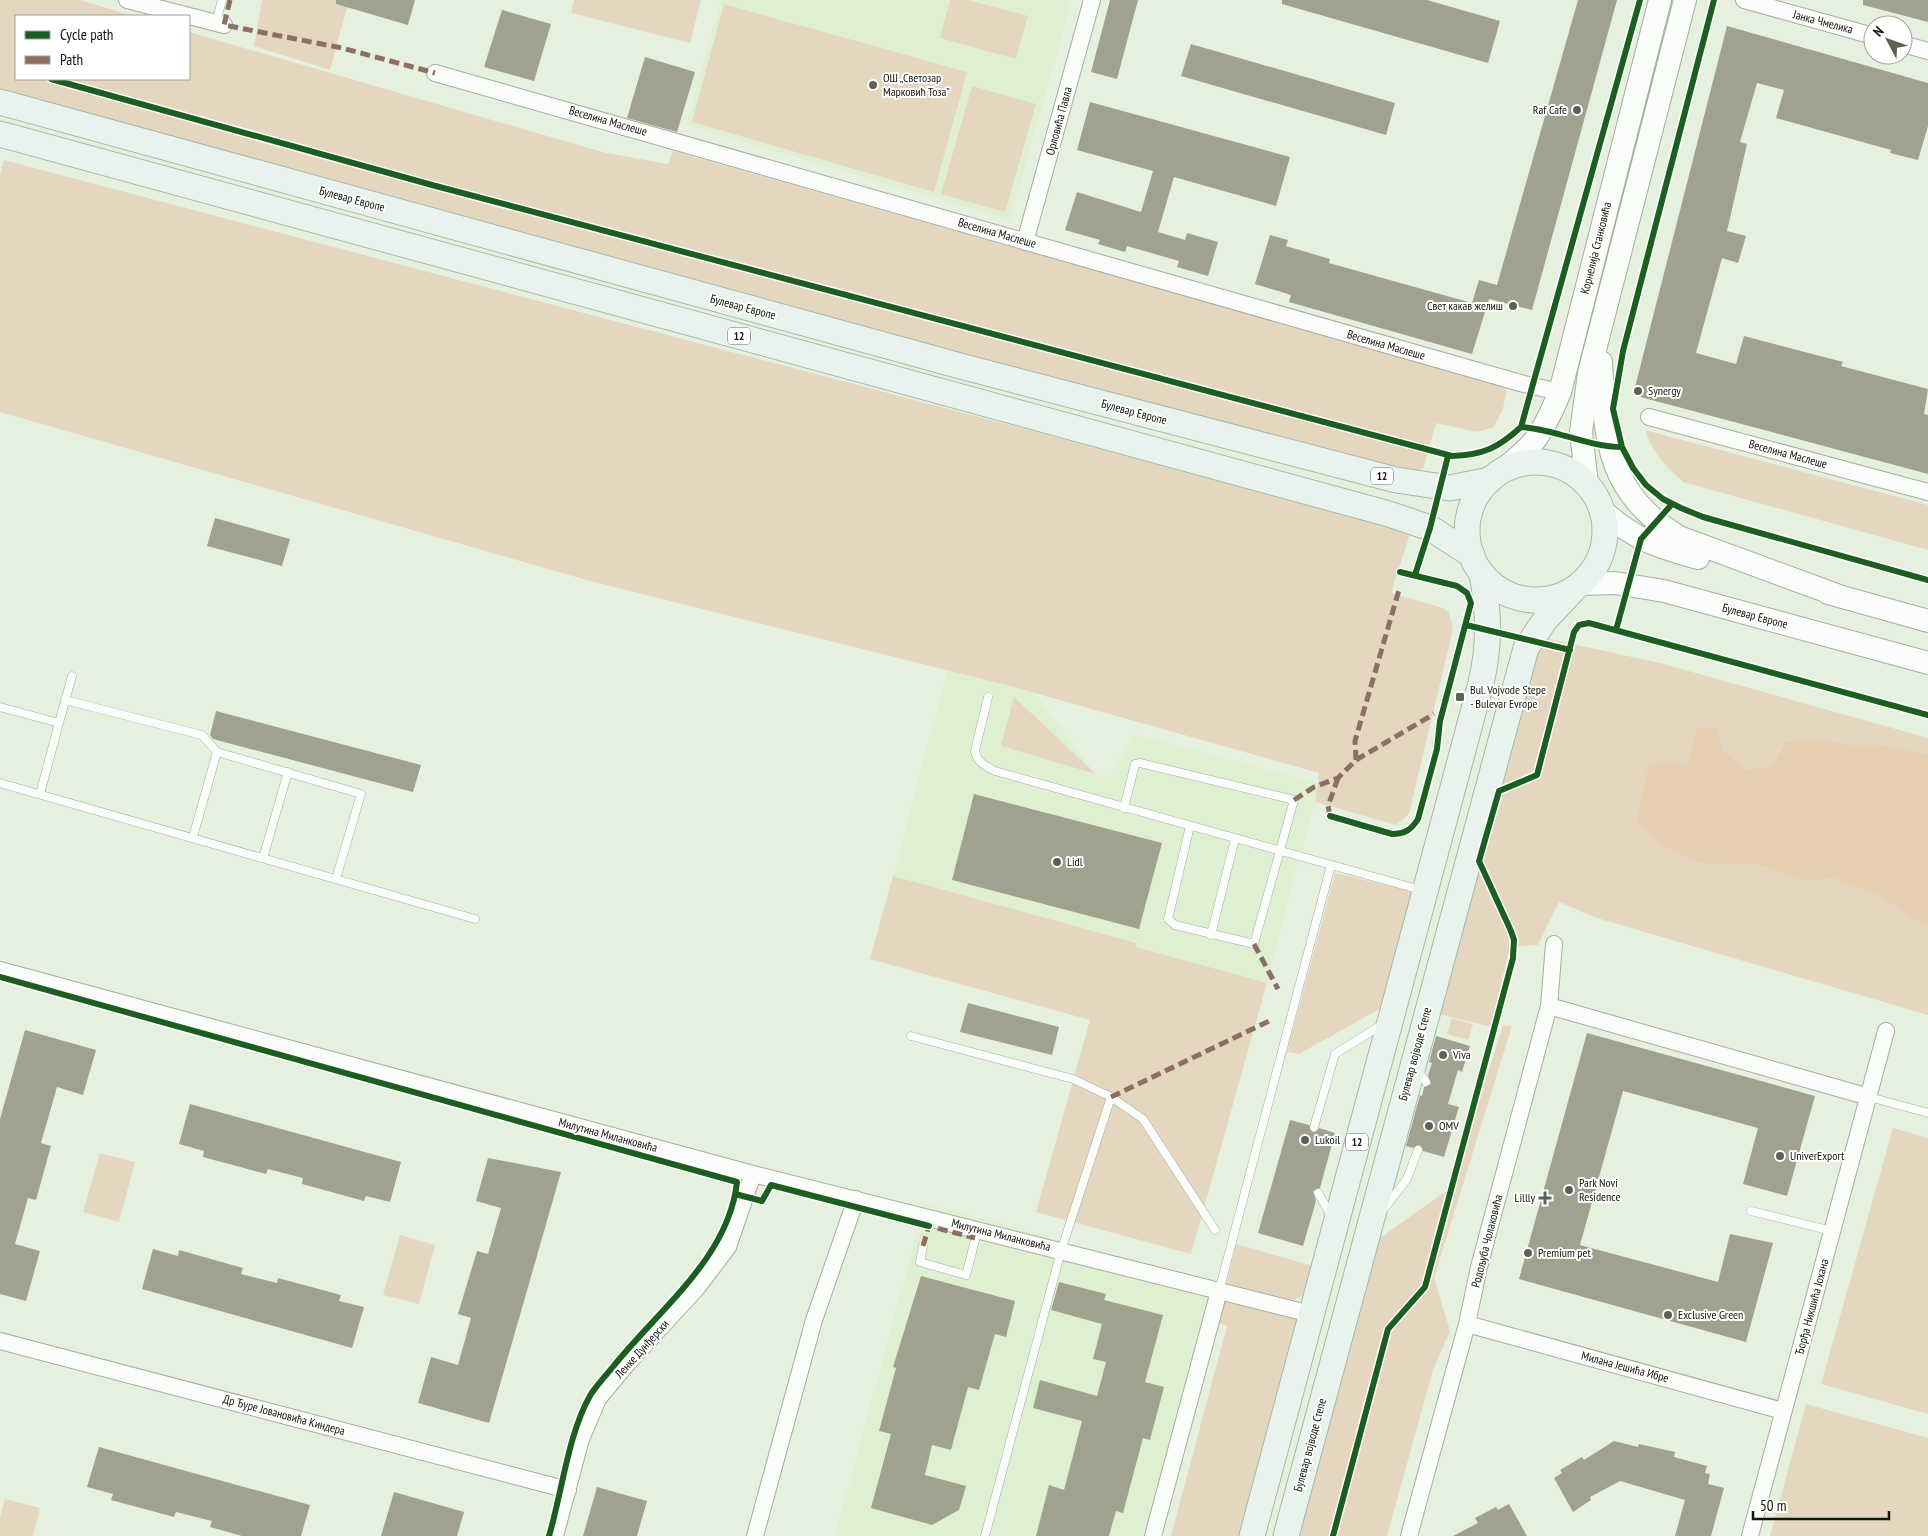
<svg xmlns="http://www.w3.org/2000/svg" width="1928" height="1536" font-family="'PT Sans Narrow',sans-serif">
<rect width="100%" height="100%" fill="#e6f0df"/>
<path fill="#dfefd2" d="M 721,0 L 1072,0 L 1010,220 L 687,125 Z
M 947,671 L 1028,691 L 1038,698 L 1096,775 L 1108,778 L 1134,734 L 1319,783 L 1267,983 L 1135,947 L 1136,942 L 893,876 Z
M 925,1203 L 1217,1283 L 1149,1536 L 835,1536 Z"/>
<path fill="#e5d7bf" d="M 0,0 L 80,0 L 134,16 L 16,16 L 16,79 L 189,79 L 189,32 L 606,153 L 668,164 L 673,151 L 1507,387 L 1503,409 L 1494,427 L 1477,432 L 1436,423 L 1423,469 L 1416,470 L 1392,466 L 752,299 L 0,98 Z
M 262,0 L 349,0 L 330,70 L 254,46 Z
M 574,0 L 701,0 L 690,43 L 571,13 Z
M 950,0 L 968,0 L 1028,16 L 1016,59 L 940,38 Z
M 724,4 L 967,72 L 934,192 L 692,122 Z
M 972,86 L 1036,104 L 1005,212 L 941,194 Z
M 4,160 L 1411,531 L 1391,593 L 1443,608 L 1449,612 L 1453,629 L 1409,814 L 1396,825 L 1315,802 L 1319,773 L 1010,686 L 590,581 L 0,412 L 0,175 Z
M 1645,430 L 1928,505 L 1928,550 L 1683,482 C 1665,466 1653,453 1645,430 Z
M 1545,638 L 1660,663 L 1928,738 L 1928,1015 L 1597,918 L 1559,902 L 1538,945 L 1510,947 L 1491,1027 L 1435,1013 L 1528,670 Z
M 1014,697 L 1096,774 L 1001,746 Z
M 1335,873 L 1415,892 L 1383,1007 L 1299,1054 L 1287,1052 Z
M 893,876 L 1137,943 L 1136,947 L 1267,983 L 1191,1254 L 1036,1212 L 1090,1020 L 870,959 Z
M 1452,1018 L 1473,1024 L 1468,1040 L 1447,1034 Z
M 1503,1025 L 1512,1026 L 1434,1278 L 1450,1331 L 1433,1370 L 1387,1536 L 1299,1536 L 1374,1242 L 1452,1187 Z
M 1893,1128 L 1928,1138 L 1928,1414 L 1821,1384 Z
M 100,1153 L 135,1162 L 119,1222 L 83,1212 Z
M 400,1235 L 435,1245 L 419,1304 L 383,1295 Z
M 1236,1244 L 1313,1266 L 1307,1292 L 1292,1302 L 1226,1286 Z
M 1223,1298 L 1300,1318 L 1242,1536 L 1171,1536 L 1227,1326 L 1216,1322 Z
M 1806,1404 L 1928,1438 L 1928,1536 L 1770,1536 Z
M 5,1499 L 40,1508 L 33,1536 L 0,1536 L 0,1517 Z"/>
<path fill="#e6d0b1" d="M 1697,727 L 1716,728 L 1723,750 L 1746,770 L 1773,766 L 1786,742 L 1819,739 L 1847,745 L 1881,745 L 1928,755 L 1928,925 L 1923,925 L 1885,899 L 1835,878 L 1802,881 L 1762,865 L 1700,863 L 1663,846 L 1637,820 L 1648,768 L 1665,760 L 1687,766 Z"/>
<path fill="#a0a28f" d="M 336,0 L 415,0 L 408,25 L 336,4 Z
M 1110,0 L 1138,0 L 1117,79 L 1091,72 Z
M 1282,0 L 1427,0 L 1500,21 L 1488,63 L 1282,4 Z
M 1578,0 L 1617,0 L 1532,310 L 1489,299 L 1472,354 L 1289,302 L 1291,295 L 1255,284 L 1270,235 L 1288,240 L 1286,246 L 1330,259 L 1329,263 L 1472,303 L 1479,280 L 1497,285 Z
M 1863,0 L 1928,0 L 1928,22 L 1863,5 Z
M 502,10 L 551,24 L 534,81 L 484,67 Z
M 1727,26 L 1928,83 L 1928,126 L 1918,160 L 1890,153 L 1891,150 L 1776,118 L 1784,90 L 1757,83 L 1740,142 L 1747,144 L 1727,231 L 1746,236 L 1738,263 L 1722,258 L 1696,353 L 1736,364 L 1744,336 L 1843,362 L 1841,366 L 1928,389 L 1924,414 L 1928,415 L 1928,474 L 1633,395 Z
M 1191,44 L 1395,103 L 1386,135 L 1181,76 Z
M 645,57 L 695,72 L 677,132 L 627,118 Z
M 1090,102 L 1290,157 L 1276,206 L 1174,177 L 1158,232 L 1185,240 L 1187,233 L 1218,242 L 1208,276 L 1177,267 L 1179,261 L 1127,246 L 1125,252 L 1098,244 L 1100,240 L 1065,230 L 1077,192 L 1141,212 L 1153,171 L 1077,150 Z
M 215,518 L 290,539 L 282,566 L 207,546 Z
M 216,711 L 421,765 L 413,792 L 213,739 L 210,735 Z
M 974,794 L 1162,843 L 1139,929 L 952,880 Z
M 968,1003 L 1059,1027 L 1052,1055 L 960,1032 Z
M 25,1030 L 96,1050 L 83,1095 L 57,1087 L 41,1143 L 51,1146 L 36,1200 L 28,1198 L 15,1244 L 40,1251 L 26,1301 L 0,1294 L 0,1119 Z
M 1587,1033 L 1815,1096 L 1787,1196 L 1743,1184 L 1758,1128 L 1623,1091 L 1580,1245 L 1718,1282 L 1730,1234 L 1773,1243 L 1746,1342 L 1519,1279 Z
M 1436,1036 L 1470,1046 L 1462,1072 L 1458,1070 L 1448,1104 L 1459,1107 L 1444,1157 L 1423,1151 L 1420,1145 L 1413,1148 L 1406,1146 L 1420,1095 L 1422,1096 L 1424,1087 L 1431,1084 L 1428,1075 L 1432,1063 L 1429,1062 Z
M 190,1104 L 401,1162 L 390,1202 L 366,1196 L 364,1201 L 302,1184 L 303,1178 L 268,1169 L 266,1174 L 203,1157 L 204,1151 L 179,1144 Z
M 1290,1120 L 1309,1125 L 1312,1132 L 1316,1132 L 1319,1128 L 1335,1133 L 1320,1188 L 1313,1191 L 1316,1201 L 1303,1246 L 1258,1233 Z
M 488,1158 L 561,1172 L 489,1423 L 418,1403 L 431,1357 L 458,1365 L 471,1318 L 458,1314 L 477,1251 L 488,1254 L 501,1208 L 476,1201 Z
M 153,1249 L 178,1256 L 179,1250 L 243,1268 L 241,1274 L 277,1283 L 278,1278 L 341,1295 L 339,1301 L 364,1307 L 352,1348 L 142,1289 Z
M 921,1276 L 1015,1301 L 1006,1337 L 995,1334 L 979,1390 L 968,1387 L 951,1450 L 932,1445 L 925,1475 L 966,1486 L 959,1510 L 932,1525 L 871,1508 L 891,1434 L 879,1431 L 896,1368 L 893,1367 Z
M 1059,1282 L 1106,1294 L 1104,1300 L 1163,1315 L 1145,1382 L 1164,1387 L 1150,1440 L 1143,1438 L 1123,1513 L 1116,1511 L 1109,1536 L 1036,1536 L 1049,1485 L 1064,1490 L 1082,1421 L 1033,1408 L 1040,1380 L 1097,1396 L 1106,1362 L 1093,1359 L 1102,1324 L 1051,1310 Z
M 1614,1441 L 1638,1447 L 1639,1444 L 1675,1452 L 1674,1457 L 1707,1466 L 1705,1473 L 1710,1474 L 1708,1484 L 1724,1488 L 1711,1536 L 1675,1536 L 1685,1500 L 1620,1481 L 1590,1497 L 1591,1500 L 1573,1512 L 1554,1478 L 1562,1473 L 1560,1470 L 1582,1457 L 1584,1460 Z
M 99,1447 L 310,1505 L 301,1536 L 242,1536 L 210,1527 L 212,1521 L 176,1512 L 174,1517 L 111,1500 L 113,1494 L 87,1487 Z
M 597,1487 L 647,1501 L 637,1536 L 583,1536 Z
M 394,1492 L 464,1512 L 457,1536 L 381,1536 Z
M 1509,1504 L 1527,1536 L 1453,1536 L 1478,1523 L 1475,1518 L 1496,1507 L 1498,1510 Z"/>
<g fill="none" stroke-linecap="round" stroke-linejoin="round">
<g stroke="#a5ad9f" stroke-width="9">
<path id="service" d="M 216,23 L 222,0
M 988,697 L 975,751 C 977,762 985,766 995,771 L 1421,890
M 65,700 L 202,735 L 217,752
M 0,707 L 59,723 L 40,794
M 59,723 L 72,676
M 0,783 L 475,919
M 1124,808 L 1135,764 L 1140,763 L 1294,800 L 1254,944 L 1175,925 L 1168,919 L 1190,826
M 193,837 L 217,752 L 361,794 L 336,879
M 263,858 L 288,772
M 1211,935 L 1235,839
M 911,1036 L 1073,1079 L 1111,1097 L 1061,1251 L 985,1536
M 1417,1069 L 1426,1082
M 1111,1097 L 1143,1119 L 1215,1230
M 1869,1097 L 1928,1113
M 1314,1127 L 1335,1054 L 1383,1024
M 1318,1193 L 1332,1217
M 1383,1210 L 1407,1179 L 1418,1150
M 1751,1211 L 1832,1231
M 923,1246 L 920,1262 L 966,1275 L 978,1229
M 1219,1291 L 1331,865"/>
</g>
<g stroke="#a5ad9f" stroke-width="18">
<path id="minor" d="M 127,0 L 224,25
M 1744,0 L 1873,36
M 1903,44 L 1928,51
M 435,73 L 1524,384 L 1560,392
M 1025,242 L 1092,0
M 1649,417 L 1928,492
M 0,970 L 753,1174 L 1311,1314
M 1549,1006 L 1869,1097
M 1467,1324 L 1783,1411
M 0,1341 L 568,1490
M 555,1536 L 581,1439 L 598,1399 L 627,1364 L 697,1288 L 728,1247 L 753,1174
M 755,1536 L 814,1320 L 856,1199
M 1153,1536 L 1219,1291
M 1409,1536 L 1467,1324 L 1479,1267 L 1549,1006 L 1554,944
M 1750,1536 L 1886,1031"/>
</g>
<g stroke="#a5ad9f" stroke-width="24">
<path id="secondary" d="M 1601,362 C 1605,439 1606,492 1679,537 L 1842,597
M 1495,475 C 1534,447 1541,437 1560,392 L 1660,0
M 1587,484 L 1581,432 L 1589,373 L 1685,0
M 1602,510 C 1633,539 1658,547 1698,558
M 1580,584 L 1615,583 L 1664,591 L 1928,663
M 1828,593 L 1928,621"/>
</g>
<g stroke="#a6b8ab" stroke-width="27">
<path id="primary" d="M 0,102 L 964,367 L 1396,480 L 1450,488 L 1490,480
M 0,134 L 1389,514 L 1430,528 L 1472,555
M1467 531a69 69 0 1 1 138 0a69 69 0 1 1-138 0Z
M 1252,1536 L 1481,683 C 1490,645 1489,612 1482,574
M 1286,1536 L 1526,648 L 1545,620 L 1575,588"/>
</g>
<use href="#service" stroke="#fbfdfa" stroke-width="8"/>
<use href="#minor" stroke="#fbfdfa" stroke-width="16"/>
<use href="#secondary" stroke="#fbfdfa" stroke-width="22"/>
<use href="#primary" stroke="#e9f3ed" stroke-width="25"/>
<path stroke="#8d6e63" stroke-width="5" stroke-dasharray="10 5" stroke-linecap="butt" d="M 230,0 L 224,25 L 342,48 L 435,73
M 1356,760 L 1434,714
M 1294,800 L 1314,787 L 1338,778 L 1356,760 L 1355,741 L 1399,590
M 1330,816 L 1328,806 L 1338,778
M 1254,944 L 1278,989
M 1111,1097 L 1269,1021
M 923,1246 L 929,1226 L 975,1238"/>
<g stroke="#fff" stroke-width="9">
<path id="cycleway" d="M 51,79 L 432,185 L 1452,456 C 1483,455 1498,448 1521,427 L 1640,0
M 1521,427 C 1556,429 1587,447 1622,447 L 1633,468 L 1646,485 L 1663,499 L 1681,508 L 1703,517 L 1928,580
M 1622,447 L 1613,409 L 1623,351 L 1714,0
M 1415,575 L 1430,528 L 1448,456
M 1466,625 L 1570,650
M 1616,630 L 1641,539 L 1672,504
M 1330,816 L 1392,834 C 1405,834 1411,830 1418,819 L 1437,749 L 1440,721 L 1471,603 L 1467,593 L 1457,586 L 1400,572
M 0,977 L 737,1182 C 729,1258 657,1311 612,1368 C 605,1376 597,1385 591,1394 C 568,1433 562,1493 549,1536
M 735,1194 L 762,1201 L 771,1185 L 929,1226
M 1333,1536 L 1388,1329 L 1425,1287 L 1513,958 L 1514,940 L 1511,931 L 1479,861 L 1499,791 L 1537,775 L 1574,632 L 1579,625 L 1589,623 L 1928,715"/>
</g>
<use href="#cycleway" stroke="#1b5e20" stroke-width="6"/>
</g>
<g fill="#5b6255" stroke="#fff" stroke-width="2">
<circle cx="873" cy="85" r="5"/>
<circle cx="1577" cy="110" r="5"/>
<circle cx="1513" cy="306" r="5"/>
<circle cx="1638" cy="391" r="5"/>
<rect x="1455" y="692" width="10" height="10" rx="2.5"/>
<circle cx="1057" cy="862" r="5"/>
<circle cx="1443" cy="1055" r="5"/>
<circle cx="1429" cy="1126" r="5"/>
<circle cx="1305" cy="1140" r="5"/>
<circle cx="1780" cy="1156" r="5"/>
<circle cx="1569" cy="1190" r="5"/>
<path d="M1542.5 1190.5h5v5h5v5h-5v5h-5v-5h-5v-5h5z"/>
<circle cx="1528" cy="1253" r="5"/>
<circle cx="1668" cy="1315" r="5"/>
</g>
<g text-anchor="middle" stroke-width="4" stroke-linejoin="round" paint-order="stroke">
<g fill="#fff" stroke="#585c54" stroke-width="1">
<rect x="728" y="327.5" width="22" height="17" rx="4"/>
<rect x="1371" y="467.5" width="22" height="17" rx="4"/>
<rect x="1346" y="1133.5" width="22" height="17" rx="4"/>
</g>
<g font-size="11" font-weight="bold" fill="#10160a">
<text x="739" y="340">12</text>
<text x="1382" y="480">12</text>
<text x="1357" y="1146">12</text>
</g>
<g font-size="12" fill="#10160a" stroke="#fff">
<text transform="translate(1823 22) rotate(15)" y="4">Јанка Чмелика</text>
<text transform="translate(608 121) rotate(16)" y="4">Веселина Маслеше</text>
<text transform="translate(1059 121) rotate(-75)" y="4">Орловића Павла</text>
<text transform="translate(352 199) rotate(15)" y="4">Булевар Европе</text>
<text transform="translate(997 233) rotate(16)" y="4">Веселина Маслеше</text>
<text transform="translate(1596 248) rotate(-76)" y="4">Корнелија Станковића</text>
<text transform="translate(743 307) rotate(15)" y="4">Булевар Европе</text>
<text transform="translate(1386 345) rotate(16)" y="4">Веселина Маслеше</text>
<text transform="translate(1134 412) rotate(15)" y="4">Булевар Европе</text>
<text transform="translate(1788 454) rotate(15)" y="4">Веселина Маслеше</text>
<text transform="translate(1755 616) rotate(15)" y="4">Булевар Европе</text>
<text transform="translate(1415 1054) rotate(-75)" y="4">Булевар војводе Степе</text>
<text transform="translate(608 1135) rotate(15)" y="4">Милутина Миланковића</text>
<text transform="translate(1001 1235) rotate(14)" y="4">Милутина Миланковића</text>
<text transform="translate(1487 1241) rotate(-76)" y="4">Родољуба Чолаковића</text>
<text transform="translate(1812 1307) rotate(-75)" y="4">Ђорђа Никшића Јохана</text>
<text transform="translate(642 1349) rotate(-48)" y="4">Ленке Дунђерски</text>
<text transform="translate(1625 1367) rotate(15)" y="4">Милана Јешића Ибре</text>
<text transform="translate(284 1415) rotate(15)" y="4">Др Ђуре Јовановића Киндера</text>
<text transform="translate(1310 1445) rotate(-75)" y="4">Булевар војводе Степе</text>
</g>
<g font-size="12" fill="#10160a" stroke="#fff" text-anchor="start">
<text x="883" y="82">ОШ „Светозар<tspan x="883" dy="14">Марковић Тоза”</tspan></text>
<text x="1567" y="114" text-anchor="end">Raf Cafe</text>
<text x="1503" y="310" text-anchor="end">Свет какав желиш</text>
<text x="1648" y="395">Synergy</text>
<text x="1470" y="694">Bul. Vojvode Stepe<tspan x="1470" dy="14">- Bulevar Evrope</tspan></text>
<text x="1067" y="866">Lidl</text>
<text x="1453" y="1059">Viva</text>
<text x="1439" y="1130">OMV</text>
<text x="1315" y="1144">Lukoil</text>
<text x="1790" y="1160">UniverExport</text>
<text x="1579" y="1187">Park Novi<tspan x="1579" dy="14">Residence</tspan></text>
<text x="1535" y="1202" text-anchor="end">Lillly</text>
<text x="1538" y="1257">Premium pet</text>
<text x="1678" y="1319">Exclusive Green</text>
</g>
</g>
<rect x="15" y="15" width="175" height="65" fill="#ffffff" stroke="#9fa29d"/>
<rect x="25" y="31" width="25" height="8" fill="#1b5e20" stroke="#9fa29d"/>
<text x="60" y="40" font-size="15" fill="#10160a">Cycle path</text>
<rect x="25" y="56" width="25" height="8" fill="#8d6e63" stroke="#9fa29d"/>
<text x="60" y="65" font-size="15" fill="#10160a">Path</text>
<g transform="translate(1888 40) rotate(311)"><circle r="24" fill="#ffffff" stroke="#9fa29d"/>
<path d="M0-4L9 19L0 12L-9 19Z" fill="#5b6255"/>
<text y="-8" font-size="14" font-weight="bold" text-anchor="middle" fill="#10160a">N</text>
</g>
<path d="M1753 1511v8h136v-8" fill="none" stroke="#10160a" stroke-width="2.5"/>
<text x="1760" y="1511" font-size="15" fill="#10160a" stroke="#ffffff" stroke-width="4" paint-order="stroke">50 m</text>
</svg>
